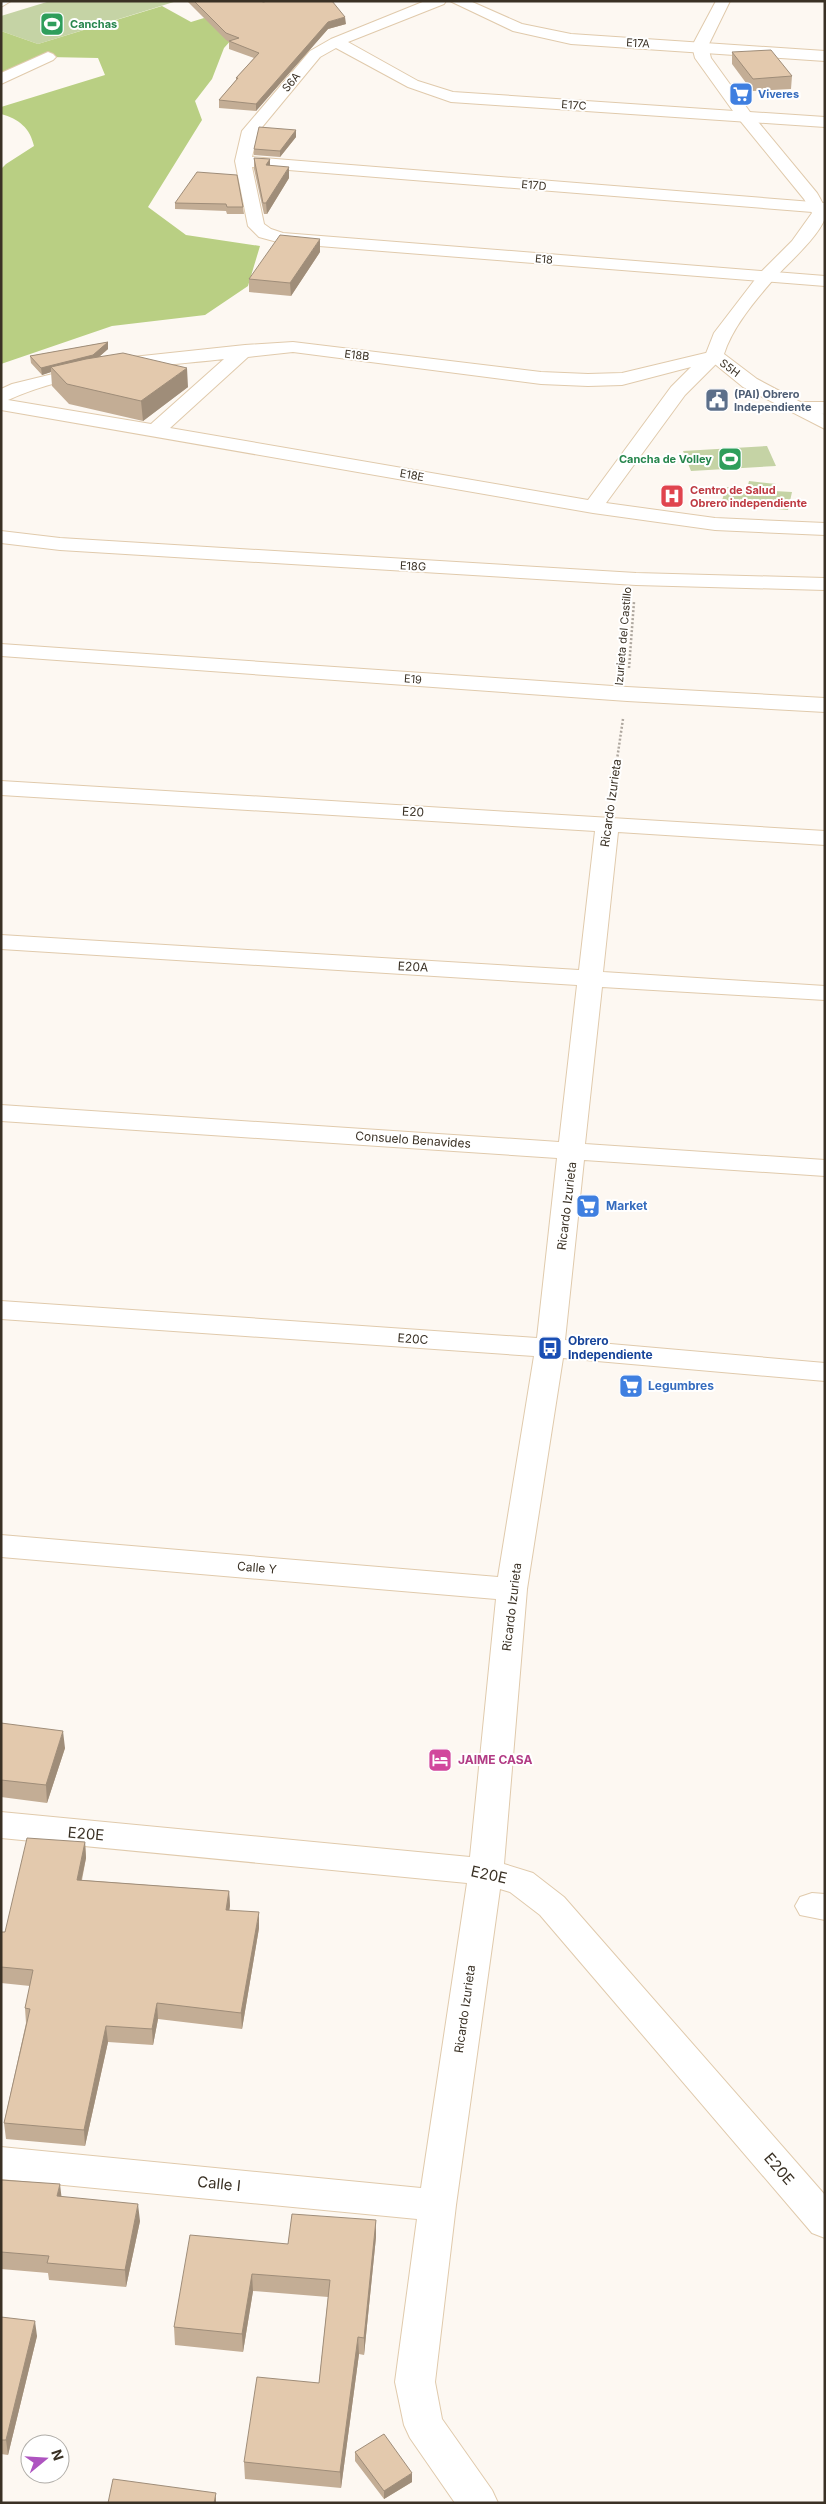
<svg xmlns="http://www.w3.org/2000/svg" width="826" height="2504" font-family="Inter,sans-serif">
<rect width="100%" height="100%" fill="#fdf8f2"/>
<path fill="#c5d3a5" d="M 50,1 L 177,1 L 38,44 L 1,31 L 1,16 Z
M 767,446 L 776,466 L 691,471 L 683,451 Z
M 749,481 L 776,484 L 774,491 L 792,492 L 788,510 L 721,504 L 726,487 L 747,489 Z"/>
<path fill="#b9cf83" d="M 162,6 L 191,22 L 204,18 L 242,28 L 224,48 L 212,79 L 195,101 L 202,120 L 148,207 L 186,235 L 260,246 L 248,286 L 205,315 L 112,326 L 1,364 L 1,169 L 6,164 L 34,146 C 30,128 19,119 1,114 L 1,107 L 105,75 L 98,58 L 48,57 L 1,77 L 1,31 L 38,44 Z"/>
<g fill="none" stroke-linecap="round" stroke-linejoin="round">
<g stroke="#e0caac" stroke-width="2">
<path id="minor" d="M 1,1 L 11,1 L 1,7 Z
M 425,1 L 446,1 L 444,4 L 348,42 L 418,81 L 453,92 L 825,117 L 825,127 L 451,102 L 408,87 L 336,48 L 320,57 L 258,132 L 252,157 L 825,203 L 825,213 L 252,167 L 264,224 L 271,229 L 283,233 L 825,276 L 825,286 L 281,243 L 259,237 L 248,226 L 235,161 L 242,131 L 310,51 L 331,39 Z
M 450,1 L 470,1 L 522,24 L 571,34 L 825,51 L 825,61 L 571,44 L 513,31 Z
M 48,52 L 53,54 L 56,57 L 53,60 L 1,84 L 1,73 Z
M 293,342 L 541,372 L 588,374 L 622,373 L 714,351 L 720,352 L 723,356 L 720,360 L 685,395 L 606,503 L 715,518 L 825,523 L 825,535 L 715,530 L 593,513 L 1,410 L 1,389 L 12,384 L 114,359 L 245,345 ZM 293,352 L 541,384 L 588,386 L 622,385 L 691,367 L 671,387 L 588,500 L 170,428 L 248,357 ZM 224,359 L 151,424 L 8,400 C 74,370 153,367 224,359 Z
M 800,402 L 825,402 L 825,414 L 793,412 L 791,408 L 793,404 Z
M 1,531 L 60,538 L 636,573 L 825,578 L 825,590 L 636,585 L 60,550 L 1,543 Z
M 1,644 L 627,687 L 825,698 L 825,712 L 627,701 L 1,656 Z
M 1,781 L 825,831 L 825,845 L 618,832 L 603,972 L 825,986 L 825,1000 L 602,987 L 585,1144 L 825,1160 L 825,1176 L 584,1160 L 565,1340 L 825,1363 L 825,1381 L 563,1358 L 527,1589 L 504,1864 L 533,1873 L 564,1897 L 825,2195 L 825,2238 L 812,2233 L 540,1915 L 510,1892 L 500,1889 L 456,2205 L 435,2382 L 442,2419 L 492,2490 L 498,2503 L 455,2503 L 410,2438 L 404,2425 L 395,2382 L 417,2219 L 1,2179 L 1,2147 L 421,2188 L 467,1883 L 1,1838 L 1,1812 L 470,1857 L 496,1599 L 1,1557 L 1,1535 L 498,1577 L 534,1356 L 1,1319 L 1,1301 L 537,1338 L 557,1158 L 1,1121 L 1,1105 L 559,1142 L 577,985 L 1,949 L 1,935 L 579,970 L 595,831 L 1,795 Z
M 812,1893 L 825,1894 L 825,1920 L 800,1915 L 795,1906 L 800,1897 Z"/>
</g>
<g stroke="#e0caac" stroke-width="2">
<path id="tertiary" d="M 716,1 L 730,1 L 708,46 L 711,58 L 750,112 L 817,193 C 822,201 826,209 825,218 C 818,238 786,265 772,281 C 754,302 732,328 724,354 L 757,379 L 825,415 L 825,429 L 743,387 L 705,356 L 714,333 L 760,273 L 792,241 L 812,213 L 804,199 L 738,118 L 695,58 L 692,46 Z"/>
</g>
<path stroke="#aea79f" stroke-width="2.5" stroke-dasharray="2 2" stroke-linecap="butt" d="M 629,668 L 634,602
M 611,800 L 623,719"/>
<use href="#minor" fill="#fff" fill-rule="evenodd"/>
<use href="#tertiary" fill="#fff" fill-rule="evenodd"/>
</g>
<path fill="#c3ad95" d="M 187,1 L 259,1 L 346,24 L 328,29 L 256,111 L 219,108 L 219,100 L 236,80 L 236,78 L 254,58 L 229,49 L 229,42 L 226,40 Z
M 732,52 L 792,76 L 791,89 L 752,91 L 732,64 Z
M 296,130 L 296,137 L 280,157 L 254,155 L 254,149 Z
M 254,158 L 270,159 L 270,165 L 289,178 L 267,214 L 264,214 L 254,169 Z
M 237,175 L 243,207 L 244,214 L 227,214 L 226,211 L 175,209 L 175,203 Z
M 320,252 L 291,296 L 249,292 L 249,279 Z
M 108,342 L 108,349 L 100,356 L 188,387 L 143,421 L 69,404 L 52,386 L 51,372 L 42,375 L 31,363 L 30,356 Z
M 1,1723 L 65,1748 L 47,1803 L 1,1797 Z
M 85,1842 L 86,1858 L 82,1880 L 229,1891 L 230,1906 L 229,1911 L 259,1928 L 242,2029 L 158,2019 L 153,2045 L 108,2042 L 85,2146 L 6,2139 L 4,2123 L 26,2023 L 25,2008 L 30,1986 L 1,1983 L 1,1932 L 5,1932 Z
M 1,2180 L 61,2196 L 140,2221 L 126,2287 L 49,2280 L 48,2273 L 1,2269 Z
M 376,2220 L 376,2237 L 364,2355 L 359,2354 L 341,2488 L 245,2479 L 244,2462 L 319,2383 L 328,2297 L 253,2291 L 243,2352 L 175,2345 L 174,2327 L 288,2244 Z
M 1,2317 L 37,2336 L 8,2455 L 1,2454 Z
M 355,2452 L 412,2482 L 384,2499 L 355,2461 Z"/>
<path fill="#9f8d79" d="M 345,17 L 346,24 L 328,29 L 256,111 L 256,104 L 328,22 Z
M 296,130 L 296,137 L 280,157 L 280,151 Z
M 270,159 L 270,170 L 266,165 Z
M 289,167 L 289,178 L 267,214 L 266,203 Z
M 320,239 L 320,252 L 291,296 L 290,283 Z
M 108,342 L 108,349 L 93,362 L 51,367 L 51,372 L 42,375 L 41,368 Z
M 187,368 L 188,387 L 143,421 L 141,401 Z
M 63,1731 L 65,1748 L 47,1803 L 46,1785 Z
M 85,1842 L 86,1858 L 78,1895 L 77,1880 Z
M 229,1891 L 230,1906 L 226,1926 L 226,1910 Z
M 259,1912 L 259,1928 L 242,2029 L 241,2013 Z
M 157,2003 L 158,2019 L 153,2045 L 152,2029 Z
M 106,2026 L 108,2042 L 85,2146 L 84,2130 Z
M 60,2184 L 62,2201 L 57,2196 Z
M 138,2204 L 140,2221 L 126,2287 L 125,2270 Z
M 376,2220 L 376,2237 L 364,2355 L 364,2338 Z
M 252,2274 L 253,2291 L 243,2352 L 242,2334 Z
M 35,2321 L 37,2336 L 8,2455 L 6,2440 Z
M 358,2337 L 359,2354 L 341,2488 L 340,2472 Z
M 412,2473 L 412,2482 L 384,2499 L 384,2491 Z
M 216,2493 L 216,2503 L 214,2503 Z"/>
<path fill="#e3c9ad" stroke="#9f8d79" d="M 194,1 L 259,1 L 264,2 L 266,1 L 332,1 L 345,17 L 328,22 L 256,104 L 219,100 L 238,78 L 236,78 L 259,53 L 229,41 L 239,38 L 226,33 Z
M 771,50 L 792,76 L 753,79 L 732,52 Z
M 259,127 L 296,130 L 280,151 L 254,149 Z
M 254,158 L 270,159 L 266,165 L 289,167 L 266,203 L 263,203 Z
M 197,172 L 237,175 L 243,207 L 227,207 L 226,204 L 175,203 Z
M 280,235 L 320,239 L 290,283 L 249,279 Z
M 108,342 L 93,355 L 41,368 L 30,356 Z
M 123,353 L 187,368 L 141,401 L 67,384 L 51,367 L 86,359 Z
M 1,1723 L 63,1731 L 46,1785 L 1,1780 Z
M 27,1838 L 85,1842 L 77,1880 L 229,1891 L 226,1910 L 259,1912 L 241,2013 L 157,2003 L 152,2029 L 106,2026 L 84,2130 L 4,2123 L 30,2009 L 25,2008 L 33,1970 L 1,1967 L 1,1932 L 5,1932 Z
M 1,2180 L 60,2184 L 57,2196 L 138,2204 L 125,2270 L 47,2263 L 49,2256 L 1,2252 Z
M 292,2214 L 376,2220 L 364,2338 L 358,2337 L 340,2472 L 244,2462 L 257,2377 L 319,2383 L 330,2280 L 252,2274 L 242,2334 L 174,2327 L 190,2235 L 288,2244 Z
M 1,2317 L 35,2321 L 6,2440 L 1,2440 Z
M 384,2434 L 412,2473 L 384,2491 L 355,2452 Z
M 113,2479 L 216,2493 L 214,2503 L 108,2503 Z"/>
<defs>
<g id="stadium-square" transform="scale(1.25)"><rect x="-9" y="-9" width="18" height="18" rx="4" fill="#2e9e5b" stroke="#fff"/><path d="M0-5a6.5 5 0 1 0 0 10a6.5 5 0 1 0 0-10ZM-3.5-1.8h7v3.6h-7Z" fill="#fff"/></g>
<g id="supermarket-square" transform="scale(1.25)"><rect x="-9" y="-9" width="18" height="18" rx="4" fill="#3f7fe0" stroke="#fff"/><path d="M-6-5.5h2.5l.6 2H6L4.5 2H-2.5L-4.4-4H-6ZM-1.5 3.2a1.3 1.3 0 1 0 .1 0ZM3 3.2a1.3 1.3 0 1 0 .1 0Z" fill="#fff"/></g>
<g id="civic-square" transform="scale(1.25)"><rect x="-9" y="-9" width="18" height="18" rx="4" fill="#5c6f8a" stroke="#fff"/><path d="M-.6-6.5H3V-4.5H.6V-3L4-1V1h2V6H-6V1h2V-1L-.6-3ZM-1.2 2.5V6h2.4V2.5Z" fill="#fff"/></g>
<g id="hospital-square" transform="scale(1.25)"><rect x="-9" y="-9" width="18" height="18" rx="4" fill="#e0444e" stroke="#fff"/><path d="M-5-5h3v3.5h4V-5h3V5h-3V1.5h-4V5h-3Z" fill="#fff"/></g>
<g id="bus-square" transform="scale(1.25)"><rect x="-9" y="-9" width="18" height="18" rx="4" fill="#1a4fb4" stroke="#fff"/><path d="M-5-6H5V4H4V6H2V4H-2V6H-4V4H-5ZM-3.5-4V0h7V-4ZM-3.5 1.2v1.5H-2V1.2ZM2 1.2v1.5H3.5V1.2Z" fill="#fff"/></g>
<g id="hotel-square" transform="scale(1.25)"><rect x="-9" y="-9" width="18" height="18" rx="4" fill="#d1479c" stroke="#fff"/><path d="M-6-4.5h1.5V1H6V5H4.5V3h-9V5H-6ZM-4 0a1.8 1.8 0 1 1 3.6 0ZM.5 0V-2.5h3Q6-2.5 6 0Z" fill="#fff"/></g>
</defs>
<g fill-rule="evenodd">
<use href="#stadium-square" x="52" y="24"/>
<use href="#supermarket-square" x="741" y="94"/>
<use href="#civic-square" x="717" y="400"/>
<use href="#stadium-square" x="730" y="459"/>
<use href="#hospital-square" x="672" y="496"/>
<use href="#supermarket-square" x="588" y="1206"/>
<use href="#bus-square" x="550" y="1348"/>
<use href="#supermarket-square" x="631" y="1386"/>
<use href="#hotel-square" x="440" y="1760"/>
</g>
<g text-anchor="middle" stroke-width="4" stroke-linejoin="round" paint-order="stroke">
<g font-size="11" font-weight="bold" fill="#27864d" stroke="#fff" text-anchor="start">
<text x="70" y="28">Canchas</text>
<text x="712" y="463" text-anchor="end">Cancha de Volley</text>
</g>
<g font-size="11" fill="#3a3125" stroke="#fff">
<text transform="translate(638 43) rotate(3)" y="4">E17A</text>
<text transform="translate(291 82) rotate(-50)" y="4">S6A</text>
<text transform="translate(574 105) rotate(4)" y="4">E17C</text>
<text transform="translate(534 185) rotate(5)" y="4">E17D</text>
<text transform="translate(544 259) rotate(5)" y="4">E18</text>
<text transform="translate(357 355) rotate(7)" y="4">E18B</text>
<text transform="translate(730 368) rotate(37)" y="4">S5H</text>
<text transform="translate(412 475) rotate(10)" y="4">E18E</text>
<text transform="translate(413 566) rotate(3)" y="4">E18G</text>
<text transform="translate(623 636) rotate(-85)" y="4">Izurieta del Castillo</text>
<text transform="translate(413 679) rotate(4)" y="4">E19</text>
</g>
<g font-size="11" font-weight="bold" fill="#366cbe" stroke="#fff" text-anchor="start">
<text x="758" y="98">Viveres</text>
</g>
<g font-size="11" font-weight="bold" fill="#4e5e75" stroke="#fff" text-anchor="start">
<text x="734" y="398">(PAI) Obrero<tspan x="734" dy="13">Independiente</tspan></text>
</g>
<g font-size="11" font-weight="bold" fill="#be3a42" stroke="#fff" text-anchor="start">
<text x="690" y="494">Centro de Salud<tspan x="690" dy="13">Obrero independiente</tspan></text>
</g>
<g font-size="12" fill="#3a3125" stroke="#fff">
<text transform="translate(611 803) rotate(-82)" y="4">Ricardo Izurieta</text>
<text transform="translate(413 812) rotate(3)" y="4">E20</text>
<text transform="translate(413 967) rotate(3)" y="4">E20A</text>
<text transform="translate(413 1140) rotate(4)" y="4">Consuelo Benavides</text>
<text transform="translate(567 1206) rotate(-83)" y="4">Ricardo Izurieta</text>
<text transform="translate(413 1339) rotate(4)" y="4">E20C</text>
<text transform="translate(257 1568) rotate(5)" y="4">Calle Y</text>
<text transform="translate(512 1607) rotate(-83)" y="4">Ricardo Izurieta</text>
<text transform="translate(465 2009) rotate(-82)" y="4">Ricardo Izurieta</text>
</g>
<g font-size="12" font-weight="bold" fill="#366cbe" stroke="#fff" text-anchor="start">
<text x="606" y="1210">Market</text>
<text x="648" y="1390">Legumbres</text>
</g>
<g font-size="12" font-weight="bold" fill="#164399" stroke="#fff" text-anchor="start">
<text x="568" y="1345">Obrero<tspan x="568" dy="14">Independiente</tspan></text>
</g>
<g font-size="12" font-weight="bold" fill="#b23c85" stroke="#fff" text-anchor="start">
<text x="458" y="1764">JAIME CASA</text>
</g>
<g font-size="15" fill="#3a3125" stroke="#fff">
<text transform="translate(86 1834) rotate(5)" y="5">E20E</text>
<text transform="translate(489 1875) rotate(12)" y="5">E20E</text>
<text transform="translate(779 2169) rotate(49)" y="5">E20E</text>
<text transform="translate(219 2184) rotate(6)" y="5">Calle I</text>
</g>
</g>
<rect width="826" height="2504" fill="none" stroke="#3a3125" stroke-width="5"/>
<g transform="translate(45 2459) rotate(72)"><circle r="24" fill="#ffffff" stroke="#b0ada8"/>
<path d="M0-4L9 19L0 12L-9 19Z" fill="#ae54c0"/>
<text y="-8" font-size="14" font-weight="bold" text-anchor="middle" fill="#3a3125">N</text>
</g>
</svg>
